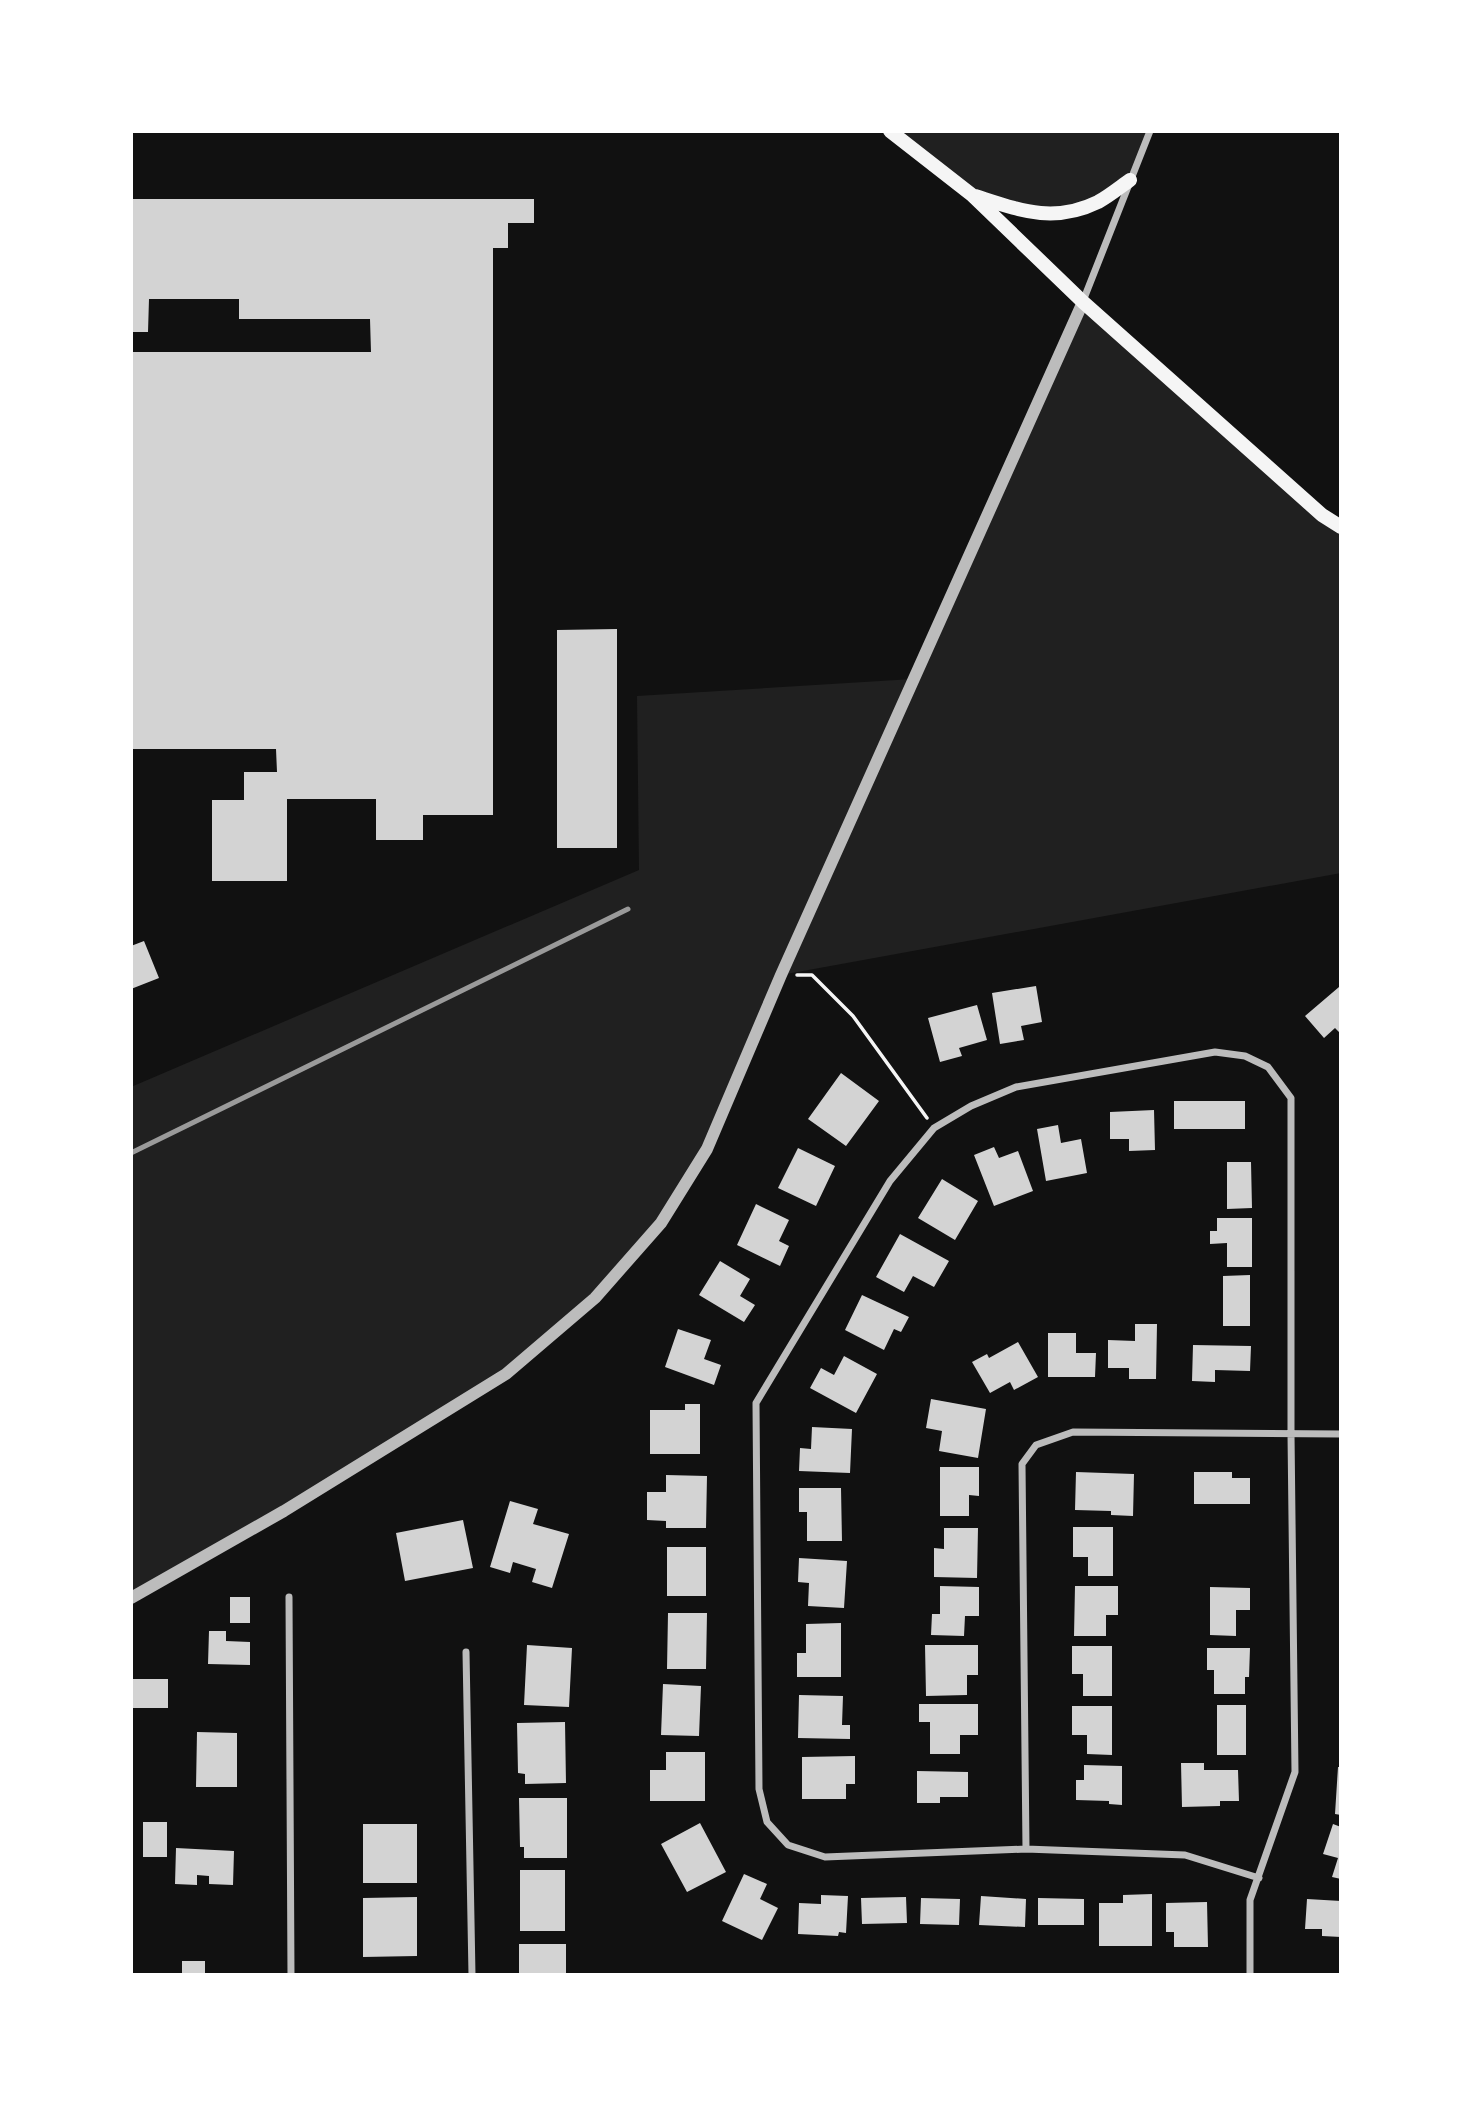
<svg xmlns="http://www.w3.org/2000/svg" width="1472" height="2106" font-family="Inter,sans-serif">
<rect width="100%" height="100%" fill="#111"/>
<path fill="#202020" d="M 890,131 L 1150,131 L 1130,180 L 1066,214 L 972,195 Z
M 1083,302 L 1341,527 L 1341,873 L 781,975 L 707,1149 L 661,1223 L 595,1298 L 506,1374 L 131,1598 L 131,1087 L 639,870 L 637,696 L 913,679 Z"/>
<path fill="#d3d3d3" d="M 131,199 L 534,199 L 534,223 L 508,223 L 508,248 L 493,248 L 493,815 L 423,815 L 423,840 L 376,840 L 376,799 L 287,799 L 287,881 L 212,881 L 212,800 L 244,800 L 244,772 L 277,772 L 276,749 L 131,749 L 131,352 L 371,352 L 370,319 L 239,319 L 239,299 L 149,299 L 148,332 L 131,332 Z
M 617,629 L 617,848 L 557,848 L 557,630 Z
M 144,941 L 159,978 L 131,989 L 131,946 Z
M 1036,986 L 1042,1022 L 1021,1026 L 1024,1040 L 1000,1044 L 992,993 Z
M 1339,987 L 1341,990 L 1341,1034 L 1335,1028 L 1324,1038 L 1305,1016 Z
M 977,1005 L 987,1040 L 959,1048 L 962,1056 L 940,1062 L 928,1018 Z
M 841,1073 L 879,1101 L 846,1146 L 808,1119 Z
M 1174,1101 L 1245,1101 L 1245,1129 L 1174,1129 Z
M 1154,1110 L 1155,1150 L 1129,1151 L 1129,1139 L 1110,1139 L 1110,1112 Z
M 1058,1125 L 1061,1143 L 1081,1139 L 1087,1173 L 1046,1181 L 1037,1129 Z
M 994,1147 L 999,1158 L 1018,1151 L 1033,1191 L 994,1206 L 974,1155 Z
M 798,1148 L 835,1166 L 816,1206 L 778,1188 Z
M 1227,1162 L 1251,1162 L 1252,1208 L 1227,1209 Z
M 942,1179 L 978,1201 L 955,1240 L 918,1218 Z
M 756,1204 L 789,1220 L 779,1241 L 789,1246 L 780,1266 L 737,1245 Z
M 1217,1218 L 1252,1218 L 1252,1267 L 1227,1267 L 1227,1243 L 1210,1244 L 1210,1231 L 1217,1231 Z
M 900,1234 L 949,1261 L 934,1287 L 913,1276 L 904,1292 L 876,1277 Z
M 720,1261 L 750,1279 L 740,1296 L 755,1305 L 744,1322 L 699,1295 Z
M 1250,1275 L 1250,1326 L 1223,1326 L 1223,1276 Z
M 862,1295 L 909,1317 L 901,1332 L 894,1329 L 884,1350 L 845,1330 Z
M 1135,1324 L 1157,1324 L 1156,1379 L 1129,1379 L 1129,1368 L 1108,1368 L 1108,1340 L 1135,1341 Z
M 678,1329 L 711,1340 L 704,1359 L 721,1365 L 714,1385 L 665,1367 Z
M 1048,1333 L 1076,1333 L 1076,1353 L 1096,1353 L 1095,1377 L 1048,1377 Z
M 1018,1342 L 1038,1377 L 1014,1390 L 1010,1382 L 990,1393 L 972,1362 L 987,1354 L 989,1358 Z
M 1193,1345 L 1251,1346 L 1250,1371 L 1215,1370 L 1215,1382 L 1192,1381 Z
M 844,1356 L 877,1374 L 856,1413 L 810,1388 L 821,1368 L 834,1375 Z
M 931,1399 L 986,1409 L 978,1458 L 939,1451 L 942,1431 L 926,1428 Z
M 685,1404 L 700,1404 L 700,1454 L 650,1454 L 650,1410 L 685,1410 Z
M 812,1427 L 852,1429 L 850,1473 L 799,1471 L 800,1448 L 811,1449 Z
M 940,1467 L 979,1467 L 979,1496 L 969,1495 L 969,1516 L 940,1516 Z
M 1076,1472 L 1134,1474 L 1133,1516 L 1111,1515 L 1111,1511 L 1075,1510 Z
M 1194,1472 L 1232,1472 L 1232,1478 L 1250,1478 L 1250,1504 L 1194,1504 Z
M 666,1475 L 707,1476 L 706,1528 L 666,1528 L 666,1521 L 647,1520 L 647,1492 L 666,1492 Z
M 799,1488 L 841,1488 L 842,1541 L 807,1541 L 807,1512 L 799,1512 Z
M 510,1501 L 538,1509 L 533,1524 L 569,1534 L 552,1588 L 532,1582 L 536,1569 L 513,1562 L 510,1573 L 490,1567 Z
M 463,1520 L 473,1568 L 405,1581 L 396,1533 Z
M 1073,1527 L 1113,1527 L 1113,1576 L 1088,1576 L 1088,1557 L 1073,1557 Z
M 944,1528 L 978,1528 L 977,1578 L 934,1577 L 934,1548 L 944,1549 Z
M 667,1547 L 706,1547 L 706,1596 L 667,1596 Z
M 799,1558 L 847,1561 L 844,1608 L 808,1606 L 809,1583 L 798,1582 Z
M 940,1586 L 979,1587 L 979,1616 L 965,1616 L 964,1636 L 931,1635 L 932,1614 L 940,1614 Z
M 1075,1586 L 1118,1586 L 1118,1615 L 1106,1615 L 1106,1636 L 1074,1636 Z
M 1210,1587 L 1250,1588 L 1250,1610 L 1236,1610 L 1236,1636 L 1210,1635 Z
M 230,1597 L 250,1597 L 250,1623 L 230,1623 Z
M 668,1613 L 707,1613 L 706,1669 L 667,1669 Z
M 841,1623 L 841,1677 L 797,1677 L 797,1653 L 806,1653 L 806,1624 Z
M 209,1631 L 226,1631 L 226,1641 L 250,1642 L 250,1665 L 208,1664 Z
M 527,1645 L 572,1648 L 569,1707 L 524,1705 Z
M 925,1645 L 978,1645 L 978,1675 L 967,1675 L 967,1695 L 926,1696 Z
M 1072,1646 L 1112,1646 L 1112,1696 L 1083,1696 L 1083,1674 L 1072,1674 Z
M 1207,1648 L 1250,1648 L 1249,1677 L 1245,1677 L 1245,1694 L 1214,1694 L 1214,1670 L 1207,1670 Z
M 131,1679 L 168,1679 L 168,1708 L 131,1708 Z
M 663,1684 L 701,1686 L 699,1736 L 661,1735 Z
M 799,1695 L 843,1696 L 842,1725 L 850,1725 L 850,1739 L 798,1738 Z
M 919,1704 L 978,1704 L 978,1735 L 960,1735 L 960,1754 L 930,1754 L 930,1722 L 919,1722 Z
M 1217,1705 L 1246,1705 L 1246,1755 L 1217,1755 Z
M 1072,1706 L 1112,1706 L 1112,1755 L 1087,1754 L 1087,1735 L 1072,1735 Z
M 565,1722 L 566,1783 L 525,1784 L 525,1774 L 518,1773 L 517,1723 Z
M 197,1732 L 237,1733 L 237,1787 L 196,1787 Z
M 666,1752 L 705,1752 L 705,1801 L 650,1801 L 650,1770 L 666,1770 Z
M 855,1756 L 855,1784 L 846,1784 L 846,1799 L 802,1799 L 802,1757 Z
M 1181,1763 L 1204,1763 L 1204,1770 L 1238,1770 L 1239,1801 L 1220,1801 L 1220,1806 L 1182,1807 Z
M 1084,1765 L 1122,1766 L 1122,1805 L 1109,1804 L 1109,1801 L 1076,1800 L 1076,1780 L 1084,1780 Z
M 1338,1767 L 1341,1767 L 1341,1815 L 1335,1814 Z
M 917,1771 L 968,1772 L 968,1797 L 940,1797 L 940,1803 L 917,1803 Z
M 519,1798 L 567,1798 L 567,1858 L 524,1858 L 524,1847 L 520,1847 Z
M 143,1822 L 167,1822 L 167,1857 L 143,1857 Z
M 700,1823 L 726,1872 L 687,1892 L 661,1844 Z
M 363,1824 L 417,1824 L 417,1883 L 363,1883 Z
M 1333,1824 L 1341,1827 L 1341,1879 L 1332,1877 L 1338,1858 L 1323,1854 Z
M 176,1848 L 234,1851 L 233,1885 L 209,1884 L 209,1876 L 197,1875 L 197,1885 L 175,1884 Z
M 520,1870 L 565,1870 L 565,1931 L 520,1931 Z
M 744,1874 L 767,1884 L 760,1899 L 778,1908 L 762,1940 L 722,1921 Z
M 1152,1894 L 1152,1946 L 1099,1946 L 1099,1903 L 1123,1903 L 1123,1895 Z
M 821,1895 L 848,1896 L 846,1933 L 839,1932 L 838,1936 L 798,1934 L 799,1903 L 821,1904 Z
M 981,1896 L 1026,1899 L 1025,1927 L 979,1925 Z
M 417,1897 L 417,1956 L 363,1957 L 363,1898 Z
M 906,1897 L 907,1923 L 862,1924 L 861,1898 Z
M 921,1898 L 960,1899 L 959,1925 L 920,1924 Z
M 1038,1898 L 1084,1899 L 1084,1925 L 1038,1925 Z
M 1307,1899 L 1341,1901 L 1341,1937 L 1322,1936 L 1322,1929 L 1305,1929 Z
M 1207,1902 L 1208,1947 L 1174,1947 L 1174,1932 L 1166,1932 L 1166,1903 Z
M 519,1944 L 566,1944 L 566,1975 L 519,1975 Z
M 182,1961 L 205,1961 L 205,1975 L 182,1975 Z"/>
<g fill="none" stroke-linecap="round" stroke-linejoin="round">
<path stroke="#f5f5f5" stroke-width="3.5" d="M 797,975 L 812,975 L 853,1016 L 927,1118"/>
<path stroke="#bcbcbc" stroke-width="7" d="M 1083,301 L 1150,131
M 289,1597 L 291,1975
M 466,1652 L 472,1975
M 1026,1849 L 1022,1464 L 1036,1445 L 1073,1432 L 1341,1434
M 1250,1975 L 1250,1900 L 1295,1772 L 1291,1434 L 1291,1098 L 1268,1067 L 1245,1056 L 1215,1052 L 1016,1087 L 971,1106 L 934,1128 L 890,1181 L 756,1403 L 759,1789 L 767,1822 L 788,1845 L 825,1857 L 1026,1849 L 1185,1855 L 1259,1878"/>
<path stroke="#bcbcbc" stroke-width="12" d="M 131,1598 L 284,1511 L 506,1374 L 595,1298 L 661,1223 L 707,1149 L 781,975 L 1083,302"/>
<path stroke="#f5f5f5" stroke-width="14" d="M 890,131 L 972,195 L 1083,302 L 1322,515 L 1341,527
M 975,196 C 1019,210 1053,224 1098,202 C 1109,196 1120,187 1130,180"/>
<path stroke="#9a9a9a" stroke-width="5" d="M 131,1153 L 628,909"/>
</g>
<rect width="1472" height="2106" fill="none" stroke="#ffffff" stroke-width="266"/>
</svg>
